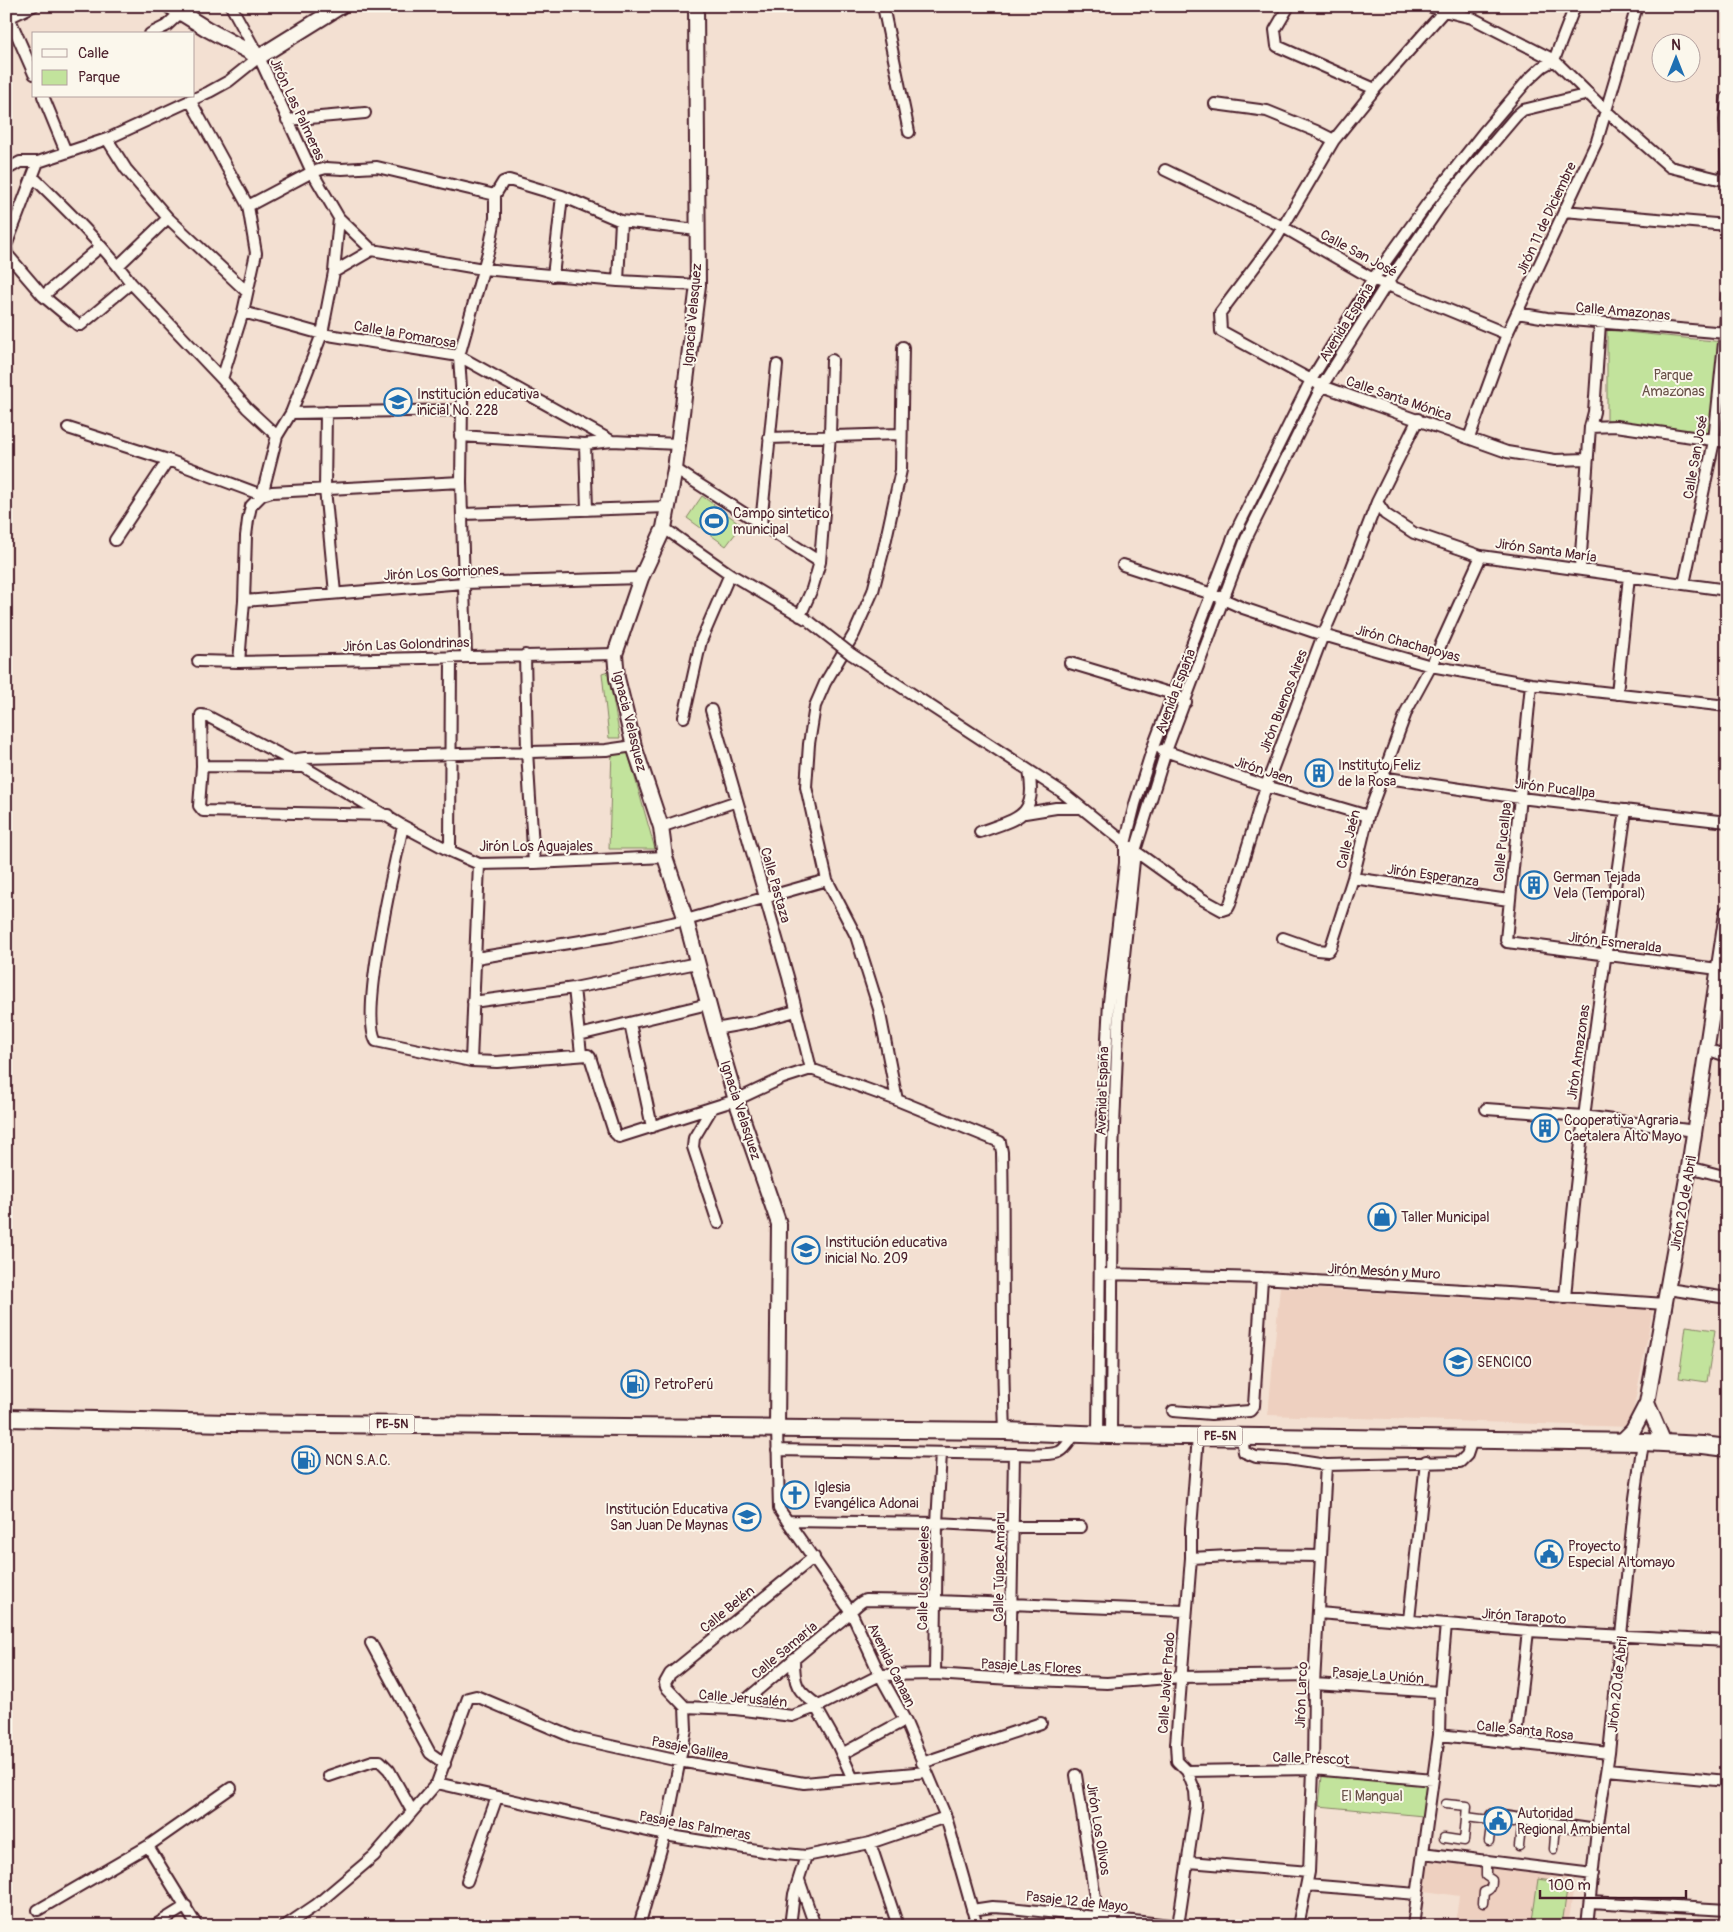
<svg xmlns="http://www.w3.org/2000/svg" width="1733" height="1932" font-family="Pangolin,sans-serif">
<rect width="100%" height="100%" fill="#f3e0d2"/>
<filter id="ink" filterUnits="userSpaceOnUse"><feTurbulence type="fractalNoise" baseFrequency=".02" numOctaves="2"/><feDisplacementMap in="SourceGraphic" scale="10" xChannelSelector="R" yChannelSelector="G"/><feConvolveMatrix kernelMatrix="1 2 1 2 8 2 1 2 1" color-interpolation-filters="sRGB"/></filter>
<g filter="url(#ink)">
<path fill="#eed0c0" d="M 1280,1287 L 1653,1309 L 1630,1427 L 1268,1415 Z
M 1428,1861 L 1575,1879 L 1568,1926 L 1455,1926 L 1459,1896 L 1425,1891 Z"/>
<path fill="#c2e39c" stroke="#868164" d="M 1607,330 L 1723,342 L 1714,435 L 1607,420 Z
M 702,496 L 742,525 L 726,546 L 687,518 Z
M 608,671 L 620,738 L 609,738 L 602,673 Z
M 626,746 L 655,849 L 609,849 L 612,749 Z
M 1686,1326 L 1715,1330 L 1707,1382 L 1679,1378 Z
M 1322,1776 L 1426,1785 L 1423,1816 L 1319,1806 Z
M 1538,1879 L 1568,1883 L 1562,1925 L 1532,1921 Z"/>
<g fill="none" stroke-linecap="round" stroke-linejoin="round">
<g stroke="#4a1f2b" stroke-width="11">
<path id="pedestrian" d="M 1466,1817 L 1513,1823
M 1444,1838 L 1464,1841 L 1467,1806 L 1446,1804
M 1489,1841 L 1492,1818
M 1519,1846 L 1522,1819
M 1554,1849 L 1556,1824
M 1483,1903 L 1484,1892 C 1491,1890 1492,1886 1492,1880 L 1486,1876 L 1486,1859"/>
</g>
<g stroke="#4a1f2b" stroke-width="14">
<path id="minor" d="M 231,6 L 259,57 L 312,172 L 339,218 L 372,250 L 483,269 L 618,281 L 698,285
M 883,6 L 909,132
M 1289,6 L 1275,30 L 1277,46 L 1375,89
M 1429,6 L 1444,11
M 1726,6 L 1727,6
M 9,17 L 34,74
M 6,19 L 33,6
M 150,34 L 166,26 L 180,13
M 43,96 L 66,152
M 1727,97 L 1725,120 L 1727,189
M 190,100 L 248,206 L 256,253 L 243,312 L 222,379
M 1215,104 L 1267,111 L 1316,131 L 1334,140
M 287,120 L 365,113
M 107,139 L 126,169 L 168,218 L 247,292
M 38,162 L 9,238 L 6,246 L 7,254 L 43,296 L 78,325 L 81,325 L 131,283
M 6,170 L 20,162 L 38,162 L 107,139 L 209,92 L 229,81 L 259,57
M 1165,170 L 1283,227 L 1373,279 L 1507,334
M 33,177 C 67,210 103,245 131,283 L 222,379 L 247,408 L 277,436
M 248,206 L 312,172 L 326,168 L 342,169 L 377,167 L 495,195
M 1564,211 L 1727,225
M 118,266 L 168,218
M 334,272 L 372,250
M 553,276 L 562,196
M 618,281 L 621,221
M 43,296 L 100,247
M 243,312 L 322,334 L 459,356 L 612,441
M 1517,313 L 1547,318 L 1727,333
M 326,412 L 325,489 L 335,593
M 291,413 L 462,410
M 1590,427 L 1616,426 L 1727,442
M 68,428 L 168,460 L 262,495 L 277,436 L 291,413 L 322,334 L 334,272 L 339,218
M 460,436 L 585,444 L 612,441 L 678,444
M 769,438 L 900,434
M 1469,438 L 1507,334 L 1597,141 L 1637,6
M 585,444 L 587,510
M 1588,459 L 1555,460 L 1507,452 L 1322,386 L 1221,331 L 1220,313 L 1277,237 L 1334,140 L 1375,89 L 1444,11 L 1472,18 L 1554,60 L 1606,111 L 1670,167 L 1727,181
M 675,469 L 820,562
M 1377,502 L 1385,514 L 1414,533 L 1481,556 L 1727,590
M 463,514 L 667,507
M 761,524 L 777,365
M 664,528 L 730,574 L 806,619
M 115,540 L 168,460
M 1123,565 L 1212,594 L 1243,608 L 1323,635 L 1431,666 L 1531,684 L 1727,706
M 1580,568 L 1590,427 L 1594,412 L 1600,323
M 1684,584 L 1714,441 L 1725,333 L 1727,295
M 244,601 L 463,583 L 641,578
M 800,616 L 812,589 L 820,562 L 830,435 L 832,360
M 851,654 L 1062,792 L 1135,851 L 1202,899 L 1222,910 L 1228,908 L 1230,904 L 1266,786 L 1323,635 L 1349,575 L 1377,502 L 1418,419
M 466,655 L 461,482 L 462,403 L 459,356 L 490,245 L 495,218 L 495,195 L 503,182 L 509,180 L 562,196 L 621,221 L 697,230
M 525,655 L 527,751 L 534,863
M 198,661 L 239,662 L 615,654
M 239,662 L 244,601 L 246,536 L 248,520 L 251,506 L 262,495 L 272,492 L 461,482
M 1070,663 L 1173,694 L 1186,702
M 1531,684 L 1506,940 L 1507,942 L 1718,969
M 1617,694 L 1629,576
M 711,710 L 788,977 L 811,1069
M 684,717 L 701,641 L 730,574
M 1162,750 L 1266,786 L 1368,816
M 290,760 L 305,758 L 606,750 L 634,746
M 202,766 L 303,767
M 1381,777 L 1520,798 L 1727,822
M 1025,813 L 1056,808 L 1081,808
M 388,815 L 203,811 L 199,806 L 202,766 L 201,715 L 207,716 L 304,767 L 403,826 L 450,851 L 479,864 L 534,863 L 665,857
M 403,826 C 395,863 359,1013 376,1041 L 471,1061 L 497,1062 L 588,1055 L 590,1057 L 614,1132 L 619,1137 L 736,1100 L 783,1078 L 811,1069 L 897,1100 L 1000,1142 L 1002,1152 C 1004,1245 1001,1338 1005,1431
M 661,827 L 737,801
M 980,832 C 1017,818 1038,818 1029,771
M 450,851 L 451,657
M 1353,878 L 1509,900
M 1283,938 L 1317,950 L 1328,951 L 1331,947 L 1353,878 L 1368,816 L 1407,710 L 1431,666 L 1481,556
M 476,958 L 612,936 L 686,920 L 827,880
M 574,988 L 581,1054
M 473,1002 L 574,988 L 697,963
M 630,1023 L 652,1127
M 715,1029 L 755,1022 L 796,1011
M 579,1035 L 708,1004
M 1706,1049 L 1727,1056
M 471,1061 L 479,864
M 897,1100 L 879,1009 L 856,936 L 827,880 L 806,787 L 809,744 L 815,706 L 825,683 L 854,634 L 873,591 L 884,548 L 901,470 L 903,347
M 712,1108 L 694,1138 L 693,1147 L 718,1223
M 1486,1109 L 1583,1116 L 1695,1131
M 1689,1167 L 1727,1177
M 1107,1274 L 1262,1278 L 1480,1291 L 1665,1304
M 1668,1289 L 1727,1298
M 1565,1298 C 1579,1134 1603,973 1626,810
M 1173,1411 L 1211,1414 L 1250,1411 L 1254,1406 L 1262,1278
M 777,1428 L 779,1509 L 851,1612 L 880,1675 L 905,1720 L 946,1817 L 977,1926
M 1098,1434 L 1101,1150 L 1109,1002 L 1125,863 L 1125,844 L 1135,804 L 1153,747 L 1173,694 L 1235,533 L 1311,380 L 1373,279 L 1427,204 L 1483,133 L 1528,80 L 1542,67 L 1554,60 L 1575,6
M 1111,1435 L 1113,1152 L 1119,1003 L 1135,851 L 1166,751 L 1246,539 L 1322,386 L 1386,285 L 1444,201 L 1516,116 L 1523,110 L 1589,94
M 1242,1437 L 1244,1452 L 1256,1457 L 1287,1459 L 1326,1465 L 1460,1462 L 1467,1455 L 1472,1440
M 777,1450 L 1014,1454 C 1026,1454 1049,1456 1059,1452 C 1066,1449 1071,1439 1075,1433
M 787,1521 L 937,1523 L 1013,1527 L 1081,1527
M 1191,1558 L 1248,1555 L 1320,1556
M 1319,1613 L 1528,1631 L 1727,1641
M 1409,1620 L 1426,1461
M 371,1643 L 430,1753 L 445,1764
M 794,1658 C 794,1686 796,1690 819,1706
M 935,1674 L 937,1523 L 941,1453
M 1010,1679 L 1014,1454
M 1314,1684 L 1440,1692
M 685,1707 L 735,1709 L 792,1716 L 819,1706 L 880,1675 L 935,1674 L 1010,1679 L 1107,1683 L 1180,1677 L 1314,1675
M 816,1707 L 838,1746 L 852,1777
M 735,1709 C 771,1679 805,1649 842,1620 C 849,1614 856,1604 865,1600 L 936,1601 L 1185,1611
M 1439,1735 L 1609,1753
M 1515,1744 L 1528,1631
M 842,1754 L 905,1720
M 922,1763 L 1041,1723
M 1607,1770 L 1727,1781
M 1187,1771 L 1313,1769 L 1433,1780
M 1076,1775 L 1098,1917
M 329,1776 L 373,1761 L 380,1761 L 389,1770 L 412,1811
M 437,1783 L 665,1835 L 775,1853 L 806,1856 L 870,1843 L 946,1817
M 1492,1815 L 1597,1830
M 870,1843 L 898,1926
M 148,1846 L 197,1926
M 1423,1853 L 1593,1874
M 1189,1862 L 1309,1872
M 799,1880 L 815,1926
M 467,1881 L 497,1797
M 1307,1885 L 1417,1894
M 1590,1902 L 1727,1910
M 38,1910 L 148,1846 L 231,1788
M 972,1910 L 992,1907 L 1010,1908 L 1180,1926
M 154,1926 L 186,1906
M 285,1926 L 316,1905 L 374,1856 L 437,1783 L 468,1698 L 476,1696 L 575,1738 L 679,1761 L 804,1783 L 926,1772
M 639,1926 L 665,1835 L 686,1729 L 685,1707 L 666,1687 L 665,1683 L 670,1674 L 814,1557
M 790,1926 L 794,1894 L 806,1856
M 1178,1926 L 1196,1805 L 1195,1791 L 1187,1771 L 1177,1761 L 1176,1744 L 1191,1558 L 1191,1528 L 1198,1436
M 1298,1926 L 1309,1872 L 1313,1769 L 1314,1684 L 1326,1465
M 1413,1926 L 1439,1735 L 1440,1692 L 1446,1624
M 1587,1926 L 1597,1830 L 1609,1753 L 1635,1498 L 1643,1442"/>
</g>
<g stroke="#4a1f2b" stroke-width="18">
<path id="secondary" d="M 170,6 L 207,29 L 259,57 L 341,6
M 696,6 L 698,285 L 675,469 L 664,528 L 641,578 L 615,654 L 617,678 L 634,746 L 661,827 L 665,857 L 686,920 L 715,1029 L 736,1100 L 779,1224 L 777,1428
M 1647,1403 L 1664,1443
M 1621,1442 L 1633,1430 L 1647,1403 L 1689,1167 L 1727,913"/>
</g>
<g stroke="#4a1f2b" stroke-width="20">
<path id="trunk" d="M 6,1418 L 229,1423 L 1005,1431 L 1108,1435 L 1643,1442 L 1703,1445 L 1727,1448"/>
</g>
<use href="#pedestrian" stroke="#fbf7ec" stroke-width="8"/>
<use href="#minor" stroke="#fbf7ec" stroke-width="10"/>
<use href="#secondary" stroke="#fbf7ec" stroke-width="14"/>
<use href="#trunk" stroke="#fbf7ec" stroke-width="16"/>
<g stroke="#4a1f2b" stroke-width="14" stroke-linecap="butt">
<path id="minor-bridge" d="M 810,622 L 851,654"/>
</g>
<use href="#minor-bridge" stroke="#fbf7ec" stroke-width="10"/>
</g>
</g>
<defs>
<g id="school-ring" transform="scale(1.4375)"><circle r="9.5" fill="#fbf7ec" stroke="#1f6fb2" stroke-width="1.5"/><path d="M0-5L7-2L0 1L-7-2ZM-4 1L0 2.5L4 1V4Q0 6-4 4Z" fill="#1f6fb2"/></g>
<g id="stadium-ring" transform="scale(1.4375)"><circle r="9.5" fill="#fbf7ec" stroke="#1f6fb2" stroke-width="1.5"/><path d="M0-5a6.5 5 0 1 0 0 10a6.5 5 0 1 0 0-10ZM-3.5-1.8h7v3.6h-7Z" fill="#1f6fb2"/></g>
<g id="building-ring" transform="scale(1.4375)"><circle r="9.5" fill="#fbf7ec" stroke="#1f6fb2" stroke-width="1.5"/><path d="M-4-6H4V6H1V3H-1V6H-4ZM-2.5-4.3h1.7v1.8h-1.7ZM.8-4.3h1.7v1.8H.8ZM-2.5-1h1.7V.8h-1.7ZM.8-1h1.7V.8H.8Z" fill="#1f6fb2"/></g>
<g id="shop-ring" transform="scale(1.4375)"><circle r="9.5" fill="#fbf7ec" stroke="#1f6fb2" stroke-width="1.5"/><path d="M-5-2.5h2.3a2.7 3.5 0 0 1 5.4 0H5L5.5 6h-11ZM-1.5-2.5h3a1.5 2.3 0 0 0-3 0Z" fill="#1f6fb2"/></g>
<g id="university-ring" transform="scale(1.4375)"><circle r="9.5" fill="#fbf7ec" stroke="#1f6fb2" stroke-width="1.5"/><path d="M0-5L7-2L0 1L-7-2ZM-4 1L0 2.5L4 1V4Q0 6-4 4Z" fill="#1f6fb2"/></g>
<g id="fuel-ring" transform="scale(1.4375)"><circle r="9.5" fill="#fbf7ec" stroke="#1f6fb2" stroke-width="1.5"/><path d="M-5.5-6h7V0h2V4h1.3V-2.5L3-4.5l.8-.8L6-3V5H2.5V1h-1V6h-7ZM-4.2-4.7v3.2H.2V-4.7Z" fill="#1f6fb2"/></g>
<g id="church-ring" transform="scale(1.4375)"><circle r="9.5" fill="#fbf7ec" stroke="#1f6fb2" stroke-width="1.5"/><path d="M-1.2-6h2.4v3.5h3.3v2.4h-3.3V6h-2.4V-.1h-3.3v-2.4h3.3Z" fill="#1f6fb2"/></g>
<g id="civic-ring" transform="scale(1.4375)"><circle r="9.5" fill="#fbf7ec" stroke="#1f6fb2" stroke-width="1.5"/><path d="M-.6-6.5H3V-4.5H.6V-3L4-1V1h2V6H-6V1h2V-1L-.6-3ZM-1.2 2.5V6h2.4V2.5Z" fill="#1f6fb2"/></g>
</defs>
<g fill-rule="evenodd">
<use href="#school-ring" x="398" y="402"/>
<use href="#stadium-ring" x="714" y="521"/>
<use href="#building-ring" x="1319" y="773"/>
<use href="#building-ring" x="1534" y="885"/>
<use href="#building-ring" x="1545" y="1128"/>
<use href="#shop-ring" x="1382" y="1217"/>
<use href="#school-ring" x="806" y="1250"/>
<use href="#university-ring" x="1458" y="1362"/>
<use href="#fuel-ring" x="635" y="1384"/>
<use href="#fuel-ring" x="306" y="1460"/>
<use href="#church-ring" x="795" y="1495"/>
<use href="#school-ring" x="747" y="1517"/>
<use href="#civic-ring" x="1549" y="1554"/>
<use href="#civic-ring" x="1498" y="1821"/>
</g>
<g text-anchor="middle" stroke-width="4" stroke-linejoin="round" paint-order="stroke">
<g fill="#fbf7ec" stroke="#7f6065" stroke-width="1">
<rect x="369.5" y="1414.5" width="45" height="19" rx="4"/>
<rect x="1197.5" y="1426.5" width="45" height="19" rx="4"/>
</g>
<g font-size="12" font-weight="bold" fill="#4a1f2b">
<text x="392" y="1428">PE-5N</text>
<text x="1220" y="1440">PE-5N</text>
</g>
<g font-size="14" fill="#4a1f2b" stroke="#fbf7ec">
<text transform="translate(298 109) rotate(65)" y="5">Jirón Las Palmeras</text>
<text transform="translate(1546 218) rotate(-65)" y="5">Jirón 11 de Diciembre</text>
<text transform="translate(1359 253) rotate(28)" y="5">Calle San José</text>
<text transform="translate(1623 311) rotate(5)" y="5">Calle Amazonas</text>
<text transform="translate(692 315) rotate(-85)" y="5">Ignacia Velasquez</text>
<text transform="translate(1346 322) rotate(-58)" y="5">Avenida España</text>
<text transform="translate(405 334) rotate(10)" y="5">Calle la Pomarosa</text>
<text transform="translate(1399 398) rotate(19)" y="5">Calle Santa Mónica</text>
<text transform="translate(1695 457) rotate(-80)" y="5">Calle San José</text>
<text transform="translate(1546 550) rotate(8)" y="5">Jirón Santa María</text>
<text transform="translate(441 572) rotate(-3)" y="5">Jirón Los Gorriones</text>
<text transform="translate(1408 643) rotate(15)" y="5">Jirón Chachapoyas</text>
<text transform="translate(406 644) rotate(-2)" y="5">Jirón Las Golondrinas</text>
<text transform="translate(1175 691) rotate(-69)" y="5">Avenida España</text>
<text transform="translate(1283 701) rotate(-69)" y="5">Jirón Buenos Aires</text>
<text transform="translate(630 721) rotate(76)" y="5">Ignacia Velasquez</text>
<text transform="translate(1264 770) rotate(18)" y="5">Jirón Jaen</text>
<text transform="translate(1555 788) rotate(7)" y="5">Jirón Pucallpa</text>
<text transform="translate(1348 839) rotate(-76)" y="5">Calle Jaén</text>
<text transform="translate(1502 842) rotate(-84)" y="5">Calle Pucallpa</text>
<text x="536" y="851">Jirón Los Aguajales</text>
<text transform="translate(1433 875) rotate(8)" y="5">Jirón Esperanza</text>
<text transform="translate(776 885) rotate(74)" y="5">Calle Pastaza</text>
<text transform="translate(1615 942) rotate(7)" y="5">Jirón Esmeralda</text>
<text transform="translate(1578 1052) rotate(-82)" y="5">Jirón Amazonas</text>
<text transform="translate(1102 1091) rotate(-88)" y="5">Avenida España</text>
<text transform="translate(741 1110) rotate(72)" y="5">Ignacia Velasquez</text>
<text transform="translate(1683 1203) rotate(-80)" y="5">Jirón 20 de Abril</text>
<text transform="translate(1384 1271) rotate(3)" y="5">Jirón Mesón y Muro</text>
<text transform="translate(999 1567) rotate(-89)" y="5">Calle Túpac Amaru</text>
<text transform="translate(923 1578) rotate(-89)" y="5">Calle Los Claveles</text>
<text transform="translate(727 1609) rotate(-39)" y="5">Calle Belén</text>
<text transform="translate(1524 1616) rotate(4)" y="5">Jirón Tarapoto</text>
<text transform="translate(784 1650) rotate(-40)" y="5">Calle Samaría</text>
<text transform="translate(892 1665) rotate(64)" y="5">Avenida Canaan</text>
<text transform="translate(1031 1666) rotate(3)" y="5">Pasaje Las Flores</text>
<text transform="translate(1378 1675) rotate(4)" y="5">Pasaje La Unión</text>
<text transform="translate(1166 1683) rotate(-86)" y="5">Calle Javier Prado</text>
<text transform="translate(1617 1684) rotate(-84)" y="5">Jirón 20 de Abril</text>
<text transform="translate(1301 1695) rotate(-88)" y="5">Jirón Larco</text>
<text transform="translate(743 1698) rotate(5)" y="5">Calle Jerusalén</text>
<text transform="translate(1525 1730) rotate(6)" y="5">Calle Santa Rosa</text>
<text transform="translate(690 1748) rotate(11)" y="5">Pasaje Galilea</text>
<text transform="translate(1311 1758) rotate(2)" y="5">Calle Prescot</text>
<text transform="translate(695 1825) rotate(10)" y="5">Pasaje las Palmeras</text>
<text transform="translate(1099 1829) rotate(81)" y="5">Jirón Los Olivos</text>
<text transform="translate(1077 1901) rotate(6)" y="5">Pasaje 12 de Mayo</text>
</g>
<g font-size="14" fill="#685047" stroke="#fbf7ec">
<text x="1673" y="380">Parque<tspan x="1673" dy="16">Amazonas</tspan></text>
<text x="1372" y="1801">El Mangual</text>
</g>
<g font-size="14" fill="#4a1f2b" stroke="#fbf7ec" text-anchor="start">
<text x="417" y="399">Institución educativa<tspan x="417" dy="16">inicial No. 228</tspan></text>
<text x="733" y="518">Campo sintetico<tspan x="733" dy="16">municipal</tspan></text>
<text x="1338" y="770">Instituto Feliz<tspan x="1338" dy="16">de la Rosa</tspan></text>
<text x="1553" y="882">German Tejada<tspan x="1553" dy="16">Vela (Temporal)</tspan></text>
<text x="1564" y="1125">Cooperativa Agraria<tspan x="1564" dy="16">Caetalera Alto Mayo</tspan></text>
<text x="1401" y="1222">Taller Municipal</text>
<text x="825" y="1247">Institución educativa<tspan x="825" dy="16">inicial No. 209</tspan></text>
<text x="1477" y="1367">SENCICO</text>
<text x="654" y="1389">PetroPerú</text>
<text x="325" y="1465">NCN S.A.C.</text>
<text x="814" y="1492">Iglesia<tspan x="814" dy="16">Evangélica Adonai</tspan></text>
<text x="728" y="1514" text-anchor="end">Institución Educativa<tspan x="728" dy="16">San Juan De Maynas</tspan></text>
<text x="1568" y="1551">Proyecto<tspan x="1568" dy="16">Especial Altomayo</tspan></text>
<text x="1517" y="1818">Autoridad<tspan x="1517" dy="16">Regional Ambiental</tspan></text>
</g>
</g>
<rect width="1733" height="1932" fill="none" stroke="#fbf7ec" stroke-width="25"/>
<rect x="12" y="12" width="1708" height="1907" fill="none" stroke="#4a1f2b" stroke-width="2" filter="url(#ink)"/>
<rect x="32" y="32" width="162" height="65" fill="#fbf7ec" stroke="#b4a19f"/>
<rect x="42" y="49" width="25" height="8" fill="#fbf7ec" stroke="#b4a19f"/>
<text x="78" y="58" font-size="15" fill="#4a1f2b">Calle</text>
<rect x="42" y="70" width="25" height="15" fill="#c2e39c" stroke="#b4a19f"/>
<text x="78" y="82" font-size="15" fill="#4a1f2b">Parque</text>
<g transform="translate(1676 58)"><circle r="24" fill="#fbf7ec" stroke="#b4a19f"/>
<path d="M0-4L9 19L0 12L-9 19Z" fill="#1f6fb2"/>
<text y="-8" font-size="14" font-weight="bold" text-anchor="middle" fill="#4a1f2b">N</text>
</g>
<path d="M1540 1890v8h146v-8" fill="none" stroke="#4a1f2b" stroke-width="2.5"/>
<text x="1548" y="1890" font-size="15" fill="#4a1f2b" stroke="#fbf7ec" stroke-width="4" paint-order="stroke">100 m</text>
</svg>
